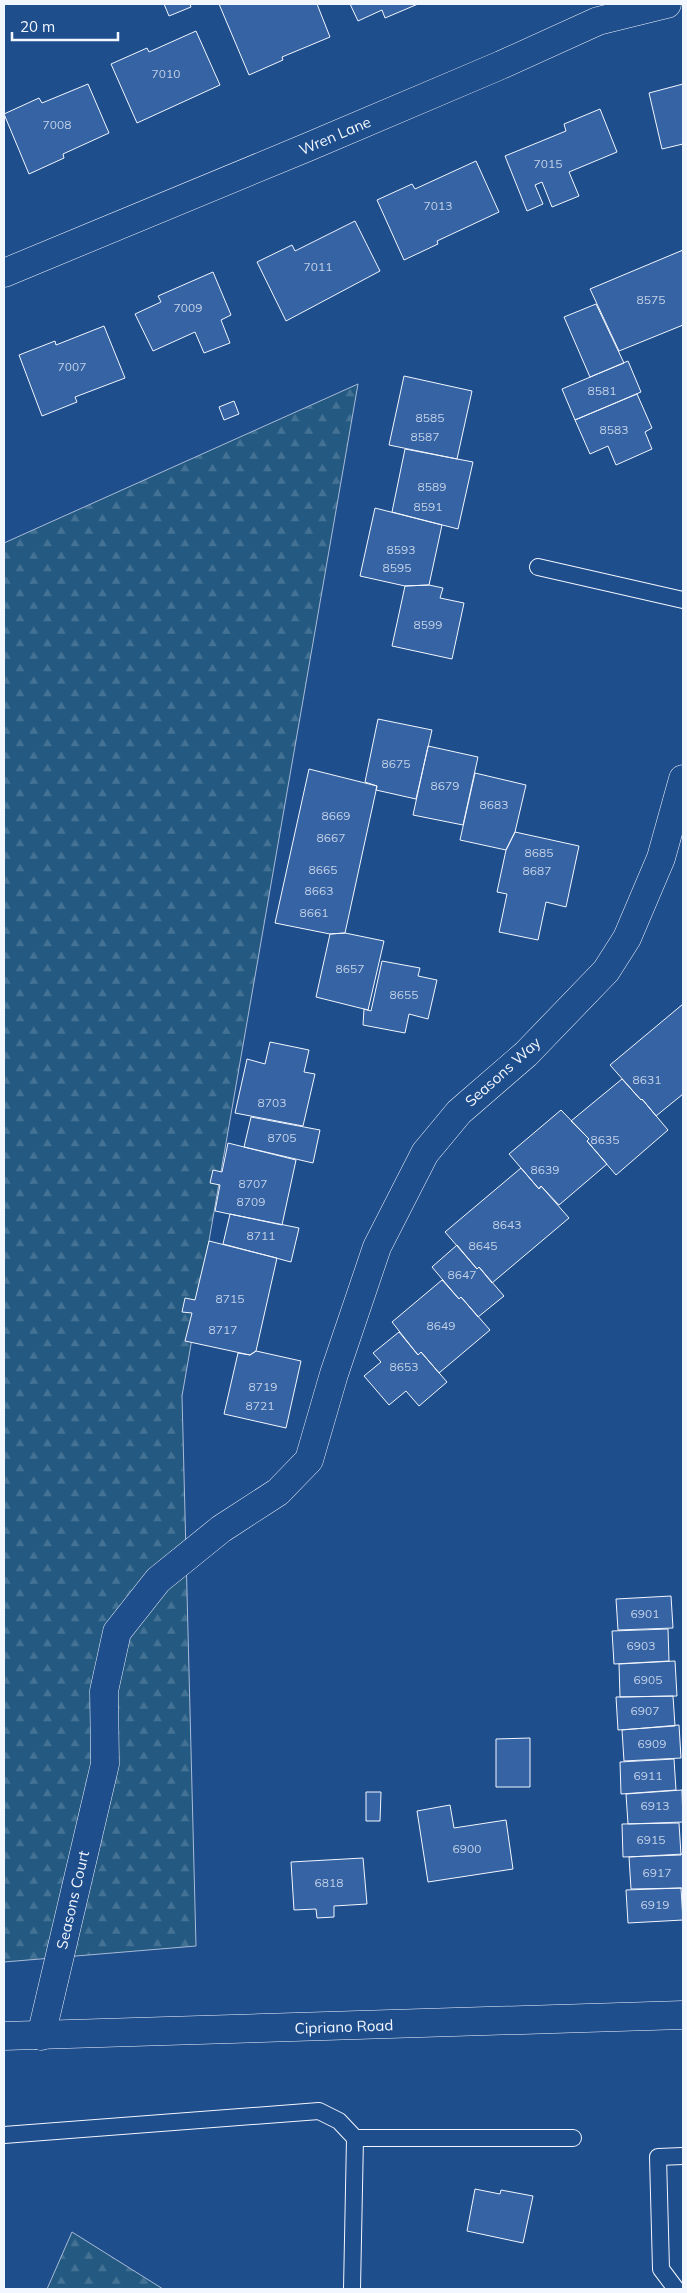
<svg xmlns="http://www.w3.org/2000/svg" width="687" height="2293" font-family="Mulish,sans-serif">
<defs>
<pattern id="forest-firs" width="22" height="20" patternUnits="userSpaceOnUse" patternTransform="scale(1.25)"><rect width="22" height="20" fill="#245a82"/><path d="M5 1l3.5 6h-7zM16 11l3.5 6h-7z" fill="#447295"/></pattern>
</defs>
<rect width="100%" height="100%" fill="#1f4e8c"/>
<path fill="url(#forest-firs)" stroke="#a8bbd7" d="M 358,384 L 182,1396 L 196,1946 L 4,1962 L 4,543 Z
M 72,2232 L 163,2289 L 47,2289 Z"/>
<path fill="#3563a3" stroke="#f2f6ff" d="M 164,4 L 190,4 L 191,7 L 169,16 Z
M 219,4 L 317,4 L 330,37 L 282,57 L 283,60 L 249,75 Z
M 350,4 L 418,4 L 385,18 L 382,10 L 358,21 Z
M 196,31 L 220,85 L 137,123 L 111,64 L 147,48 L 149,52 Z
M 88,84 L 109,133 L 63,154 L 64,158 L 29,174 L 4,114 L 39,98 L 42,103 Z
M 683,84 L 683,144 L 662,149 L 649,93 Z
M 600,109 L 617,152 L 569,172 L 579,196 L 552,207 L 542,182 L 535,185 L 543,204 L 527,211 L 505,156 L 566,131 L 564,124 Z
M 476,161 L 499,212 L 437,241 L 438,244 L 404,260 L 377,200 L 412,184 L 415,189 Z
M 355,221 L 380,271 L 286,321 L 257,262 L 292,245 L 295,251 Z
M 683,250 L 683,325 L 619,351 L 590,289 Z
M 213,272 L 231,315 L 221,320 L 230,343 L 204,353 L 195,332 L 153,351 L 135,314 L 161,302 L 158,296 Z
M 596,304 L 624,363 L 590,377 L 564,317 Z
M 104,326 L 125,378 L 75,397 L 77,402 L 42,416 L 19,355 L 55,341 L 56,345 Z
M 628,361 L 641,392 L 575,420 L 562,389 Z
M 404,376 L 472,391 L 457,459 L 389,445 Z
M 637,394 L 652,428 L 645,432 L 652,449 L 616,465 L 608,446 L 590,454 L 575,420 Z
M 234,401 L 239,414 L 224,420 L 219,407 Z
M 405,449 L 473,462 L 458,529 L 392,512 Z
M 375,508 L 442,525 L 429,585 L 405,586 L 360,576 Z
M 429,585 L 443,588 L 440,598 L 464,603 L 452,659 L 392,646 L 405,586 Z
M 378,719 L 432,730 L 416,799 L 376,790 L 377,786 L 365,782 Z
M 428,746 L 478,757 L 463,825 L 413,815 Z
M 309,769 L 377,786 L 345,933 L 330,934 L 275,923 Z
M 475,773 L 526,785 L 515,832 L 506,850 L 460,840 Z
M 515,832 L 579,846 L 566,907 L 546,902 L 538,940 L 499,932 L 507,894 L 497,892 L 506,850 Z
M 345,933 L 384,941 L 368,1010 L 316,997 L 330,934 Z
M 382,961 L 420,968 L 418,976 L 437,980 L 428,1019 L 409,1014 L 405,1033 L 363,1025 L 364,1009 L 371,1011 Z
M 683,1004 L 683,1094 L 656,1116 L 642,1099 L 641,1100 L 610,1065 Z
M 270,1042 L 309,1050 L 304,1072 L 315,1074 L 303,1126 L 235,1113 L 247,1059 L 265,1064 Z
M 622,1079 L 641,1100 L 642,1099 L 668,1130 L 616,1175 L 587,1141 L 589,1139 L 571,1121 Z
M 561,1110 L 589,1139 L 587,1141 L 607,1164 L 559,1205 L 541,1186 L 539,1189 L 509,1154 Z
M 251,1117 L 320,1130 L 313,1163 L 244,1147 Z
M 228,1143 L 296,1160 L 282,1225 L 215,1211 L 220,1185 L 210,1183 L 213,1170 L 222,1172 Z
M 521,1168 L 539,1189 L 541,1186 L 569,1218 L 492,1283 L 479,1267 L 477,1269 L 445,1232 Z
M 230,1214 L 299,1228 L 291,1262 L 223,1244 Z
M 209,1241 L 277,1258 L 256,1351 L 250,1355 L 185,1341 L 192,1313 L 182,1312 L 185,1298 L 195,1300 Z
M 457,1245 L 477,1269 L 479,1267 L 504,1296 L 478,1317 L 461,1297 L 459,1299 L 432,1267 Z
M 442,1280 L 459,1299 L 461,1297 L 490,1330 L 439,1373 L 421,1352 L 418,1355 L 392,1322 Z
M 399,1332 L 418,1355 L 421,1352 L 447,1382 L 419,1406 L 406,1391 L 389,1405 L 364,1376 L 381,1362 L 373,1353 Z
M 256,1351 L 301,1361 L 286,1428 L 224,1414 L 238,1353 L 250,1355 Z
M 671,1596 L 673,1628 L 618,1630 L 616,1599 Z
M 668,1629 L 669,1661 L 614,1664 L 612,1631 Z
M 675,1661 L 677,1696 L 620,1697 L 619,1664 Z
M 673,1696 L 675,1726 L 618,1730 L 616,1697 Z
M 679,1725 L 681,1758 L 624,1761 L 622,1730 Z
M 530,1738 L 530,1787 L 496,1787 L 496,1739 Z
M 674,1759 L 676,1790 L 621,1794 L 620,1762 Z
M 682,1790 L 683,1822 L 628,1824 L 626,1794 Z
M 366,1792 L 381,1792 L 380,1821 L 366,1821 Z
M 450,1805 L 454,1828 L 506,1820 L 513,1869 L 428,1882 L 417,1811 Z
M 679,1823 L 681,1855 L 623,1857 L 622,1824 Z
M 683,1854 L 683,1888 L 631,1889 L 629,1857 Z
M 363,1858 L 367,1904 L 334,1906 L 334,1917 L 317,1918 L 316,1909 L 294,1910 L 291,1862 Z
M 681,1888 L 683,1920 L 628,1923 L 626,1890 Z
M 475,2189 L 500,2194 L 501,2190 L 533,2196 L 523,2243 L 467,2231 Z"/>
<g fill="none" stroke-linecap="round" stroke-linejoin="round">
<g stroke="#f2f6ff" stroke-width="18">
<path id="service" d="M 538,567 L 683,600
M 4,2135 L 319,2111 L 339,2121 L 355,2138
M 352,2289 L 355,2138 L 573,2138
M 676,2289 L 661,2269 L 658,2157 L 683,2156"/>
</g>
<g stroke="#f2f6ff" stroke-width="29">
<path id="minor" d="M 4,273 L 308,147 L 501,65 L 598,21 L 667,4
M 41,2036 L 105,1764 L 104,1691 L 117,1632 L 158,1580 L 221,1529 L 278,1492 L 309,1460 L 334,1374 L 377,1247 L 425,1153 L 459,1112 L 526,1054 L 606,971 L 627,938 L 661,858 L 683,779"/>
</g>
<g stroke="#f2f6ff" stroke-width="29">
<path id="tertiary" d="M 4,2036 L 683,2015"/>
</g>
<use href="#service" stroke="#1f4e8c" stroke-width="16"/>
<use href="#minor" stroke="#1f4e8c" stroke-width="28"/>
<use href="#tertiary" stroke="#1f4e8c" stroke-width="28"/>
</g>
<g text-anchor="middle" stroke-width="4" stroke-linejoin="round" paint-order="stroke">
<g font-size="12" fill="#c3d1e8">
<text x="166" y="78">7010</text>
<text x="57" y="129">7008</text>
<text x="548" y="168">7015</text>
<text x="438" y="210">7013</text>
<text x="318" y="271">7011</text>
<text x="651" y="304">8575</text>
<text x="188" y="312">7009</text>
<text x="72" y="371">7007</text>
<text x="602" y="395">8581</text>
<text x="430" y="422">8585</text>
<text x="614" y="434">8583</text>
<text x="425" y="441">8587</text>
<text x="432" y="491">8589</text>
<text x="428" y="511">8591</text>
<text x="401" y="554">8593</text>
<text x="397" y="572">8595</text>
<text x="428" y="629">8599</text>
<text x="396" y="768">8675</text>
<text x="445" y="790">8679</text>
<text x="494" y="809">8683</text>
<text x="336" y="820">8669</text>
<text x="331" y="842">8667</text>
<text x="539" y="857">8685</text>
<text x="323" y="874">8665</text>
<text x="537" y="875">8687</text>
<text x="319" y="895">8663</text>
<text x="314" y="917">8661</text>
<text x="350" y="973">8657</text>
<text x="404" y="999">8655</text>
<text x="647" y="1084">8631</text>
<text x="272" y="1107">8703</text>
<text x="282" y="1142">8705</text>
<text x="605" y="1144">8635</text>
<text x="545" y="1174">8639</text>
<text x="253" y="1188">8707</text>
<text x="251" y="1206">8709</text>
<text x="507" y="1229">8643</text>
<text x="261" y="1240">8711</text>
<text x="483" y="1250">8645</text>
<text x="462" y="1279">8647</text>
<text x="230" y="1303">8715</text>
<text x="441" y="1330">8649</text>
<text x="223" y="1334">8717</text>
<text x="404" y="1371">8653</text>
<text x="263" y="1391">8719</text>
<text x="260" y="1410">8721</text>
<text x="645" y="1618">6901</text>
<text x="641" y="1650">6903</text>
<text x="648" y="1684">6905</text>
<text x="645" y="1715">6907</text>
<text x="652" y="1748">6909</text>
<text x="648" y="1780">6911</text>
<text x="655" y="1810">6913</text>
<text x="651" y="1844">6915</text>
<text x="467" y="1853">6900</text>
<text x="657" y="1877">6917</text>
<text x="329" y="1887">6818</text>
<text x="655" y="1909">6919</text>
</g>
<g font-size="15" fill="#f2f6ff" stroke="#1f4e8c">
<text transform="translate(335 136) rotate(-23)" y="5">Wren Lane</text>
<text transform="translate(503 1072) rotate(-42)" y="5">Seasons Way</text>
<text transform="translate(73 1900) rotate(-77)" y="5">Seasons Court</text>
<text transform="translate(344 2027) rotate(-2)" y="5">Cipriano Road</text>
</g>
</g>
<rect width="687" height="2293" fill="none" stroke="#f2f6ff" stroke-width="10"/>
<path d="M12 32v8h106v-8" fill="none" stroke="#f2f6ff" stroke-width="2.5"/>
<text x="20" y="32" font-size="15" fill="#f2f6ff" stroke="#1f4e8c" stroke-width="4" paint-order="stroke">20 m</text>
</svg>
